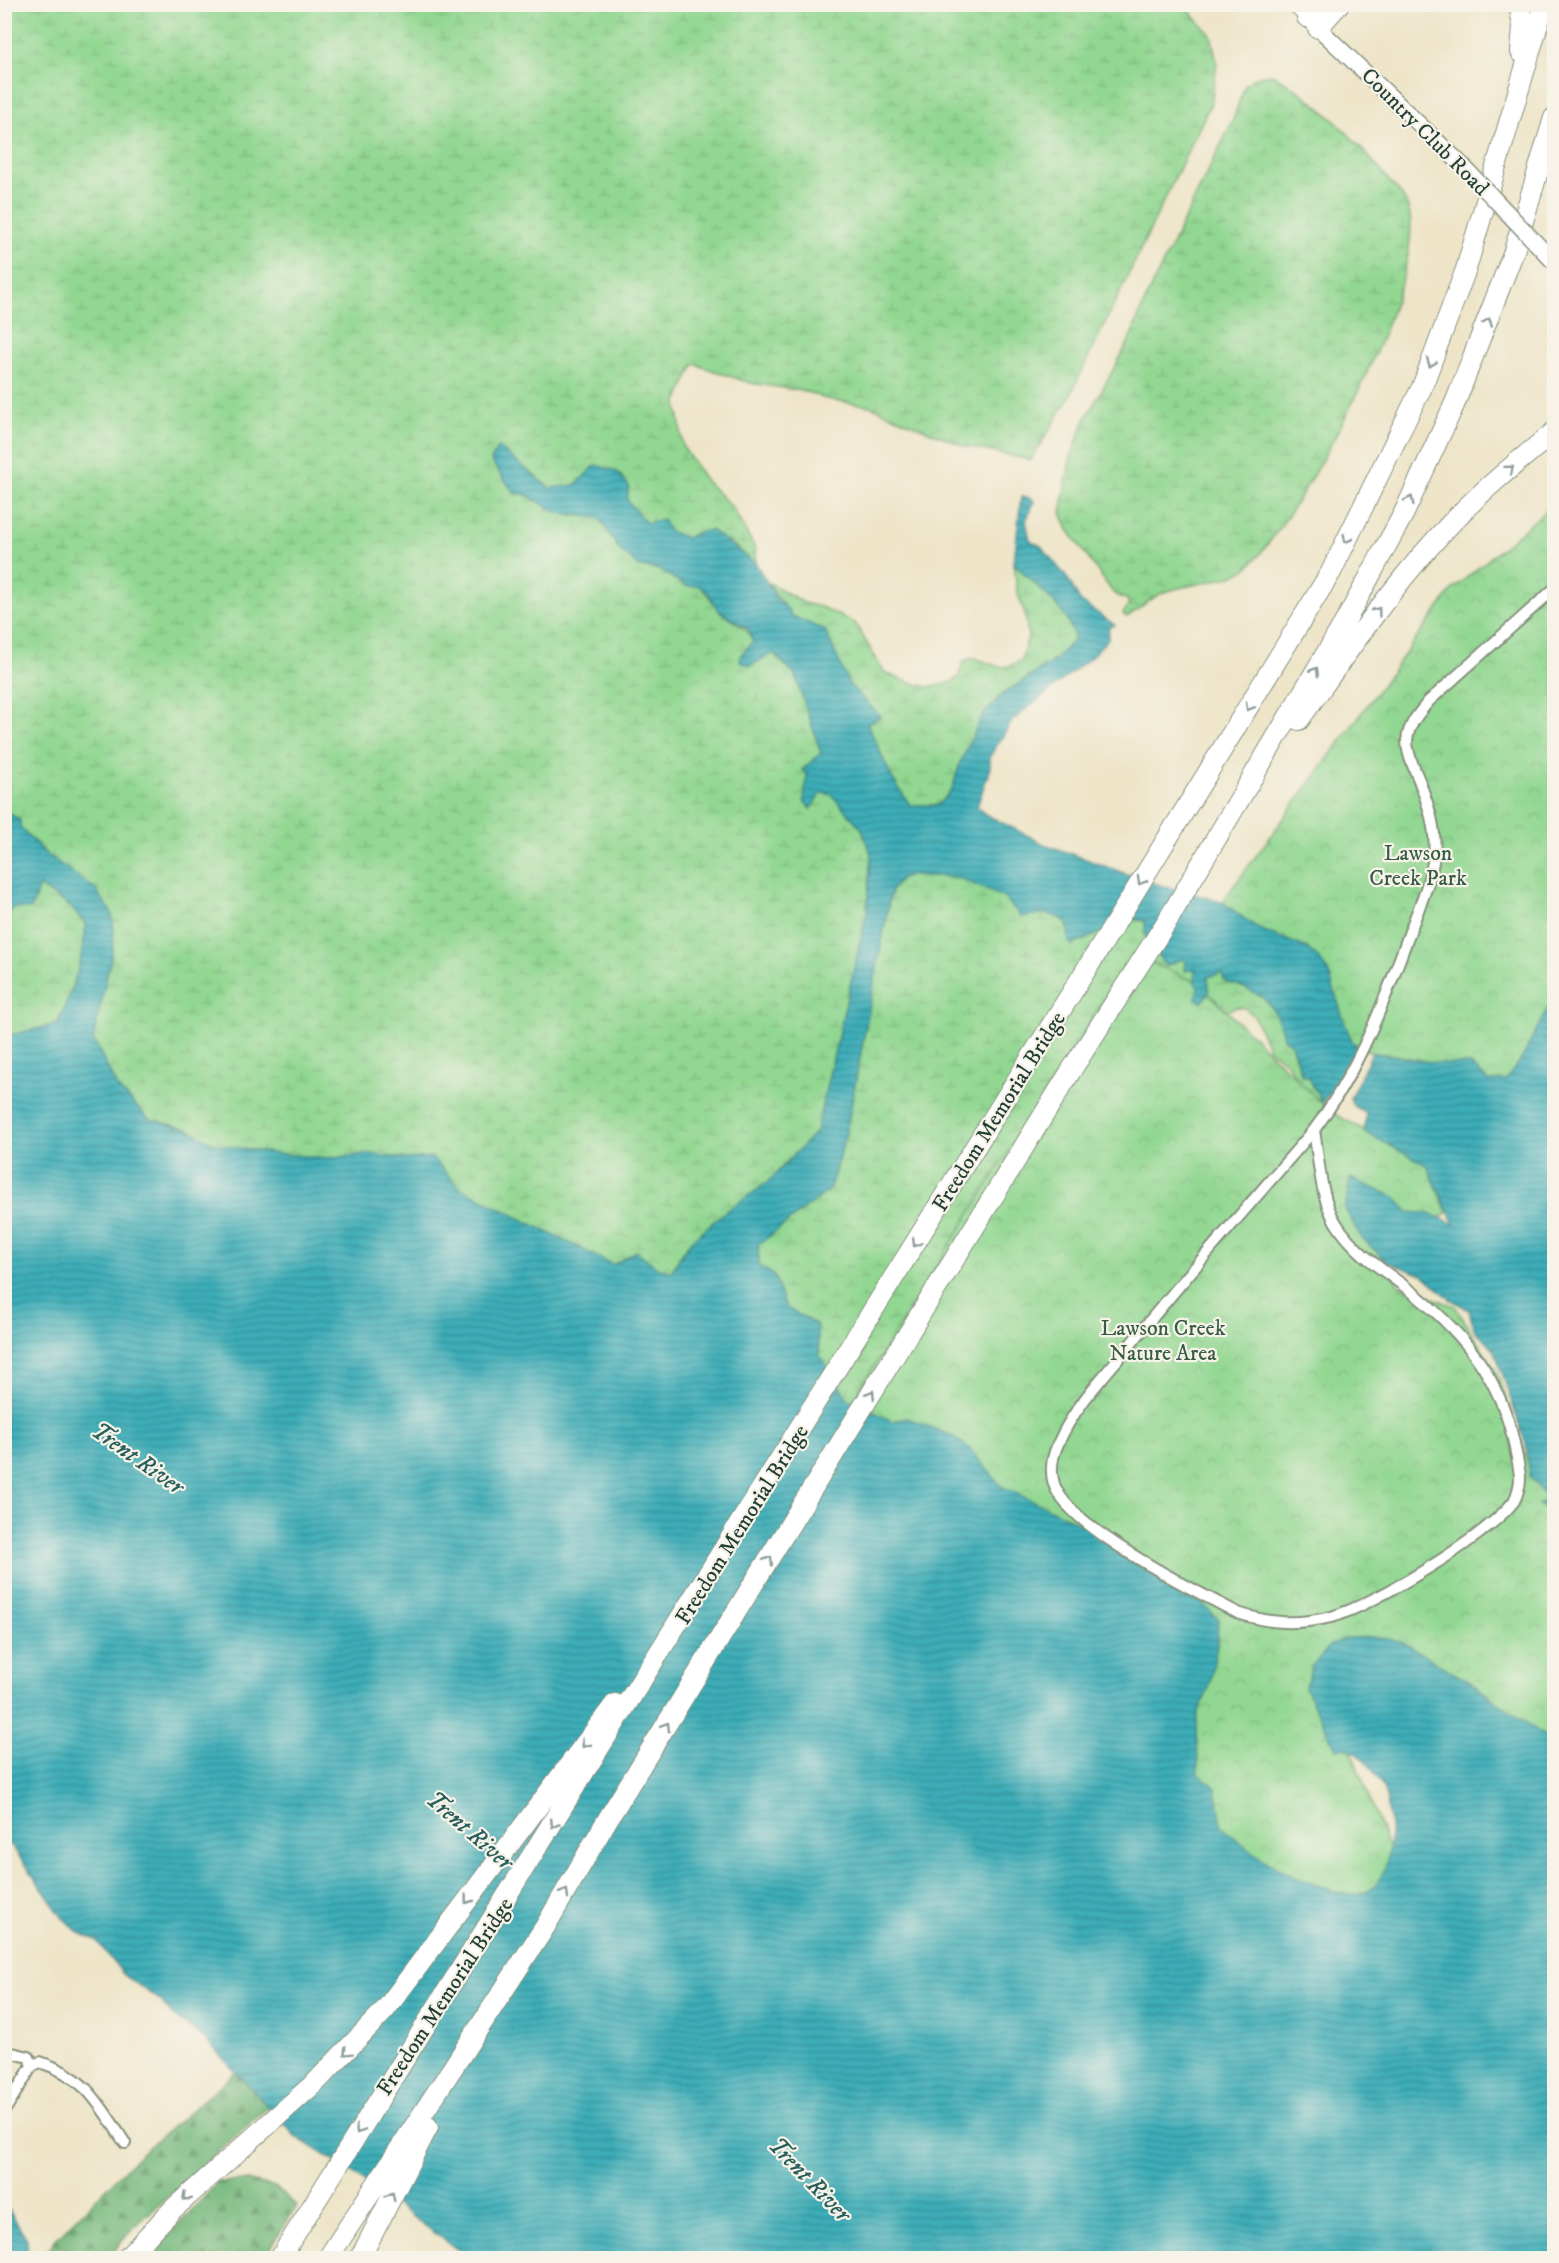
<svg xmlns="http://www.w3.org/2000/svg" width="1559" height="2263" font-family="'IM FELL DW Pica',serif">
<defs>
<pattern id="forest-firs" width="22" height="20" patternUnits="userSpaceOnUse" patternTransform="scale(1.5)"><rect width="22" height="20" fill="#74b87b"/><path d="M5 1l3.5 6h-7zM16 11l3.5 6h-7z" fill="#5f9766"/></pattern>
<pattern id="wetland-marsh" width="20" height="14" patternUnits="userSpaceOnUse" patternTransform="scale(1.5)"><rect width="20" height="14" fill="#91d791"/><path d="M1 5h8M5 5V1M11 12h8M15 12V8" fill="none" stroke="#7db97e"/></pattern>
<pattern id="park-crowns" width="20" height="18" patternUnits="userSpaceOnUse" patternTransform="scale(1.5)"><rect width="20" height="18" fill="#91d791"/><path d="M2 6a3 3 0 1 1 6 0M12 15a3 3 0 1 1 6 0" fill="none" stroke="#7db97e"/></pattern>
<pattern id="water-rules" width="6" height="5" patternUnits="userSpaceOnUse" patternTransform="scale(1.5)"><rect width="6" height="5" fill="#3cadb8"/><path d="M0 2.5h6" fill="none" stroke="#328e96"/></pattern>
</defs>
<rect width="100%" height="100%" fill="#f7f3e8"/>
<filter id="ink" filterUnits="userSpaceOnUse"><feTurbulence type="fractalNoise" baseFrequency=".0167" numOctaves="2"/><feDisplacementMap in="SourceGraphic" scale="12" xChannelSelector="R" yChannelSelector="G"/><feConvolveMatrix kernelMatrix="1 2 1 2 8 2 1 2 1" color-interpolation-filters="sRGB"/></filter>
<filter id="wash" filterUnits="userSpaceOnUse"><feTurbulence type="fractalNoise" baseFrequency=".008" numOctaves="4" result="noise"/><feDisplacementMap in="SourceGraphic" scale="24" xChannelSelector="R" yChannelSelector="G"/><feGaussianBlur stdDeviation="1.35" result="paint"/><feColorMatrix in="noise" values="0 0 0 0 0 0 0 0 0 0 0 0 0 0 0 0 0 1.4 0 .05"/><feComposite in="paint" operator="in"/></filter>
<g filter="url(#wash)">
<rect width="100%" height="100%" fill="#eee5c9"/>
<path fill="url(#forest-firs)" stroke="#4a7a58" stroke-width="1.5" d="M 237,2071 L 269,2106 L 132,2229 L 108,2258 L 43,2258 L 55,2240 L 137,2157 Z
M 250,2181 L 275,2187 L 297,2206 L 264,2258 L 148,2258 L 218,2182 Z"/>
<path fill="url(#wetland-marsh)" stroke="#588a62" stroke-width="1.5" d="M 1183,4 L 1211,35 L 1217,63 L 1211,103 L 1070,396 L 1031,460 L 964,446 L 870,406 L 826,399 L 804,391 L 750,383 L 694,364 L 677,402 L 683,447 L 706,481 L 731,506 L 755,548 L 756,564 L 730,542 L 699,532 L 687,538 L 646,523 L 596,465 L 575,485 L 550,488 L 498,447 L 491,461 L 515,494 L 524,494 L 558,512 L 600,518 L 619,549 L 640,567 L 658,569 L 686,586 L 699,586 C 708,593 711,601 718,609 C 731,624 744,621 753,642 L 741,654 L 750,666 L 773,653 L 795,675 L 821,753 L 803,770 L 807,773 L 807,779 L 821,793 L 831,794 L 862,829 L 871,854 L 867,912 L 816,1132 L 767,1183 L 727,1210 L 689,1243 L 671,1272 L 658,1268 L 636,1251 L 613,1265 L 460,1188 L 431,1158 L 407,1159 L 372,1154 L 328,1158 L 270,1153 L 215,1144 L 188,1129 L 149,1119 L 117,1087 L 93,1039 L 113,948 L 95,889 L 45,853 L 20,827 L 19,820 L 5,811 L 4,5 Z
M 1272,74 C 1317,99 1353,137 1386,177 C 1392,185 1402,193 1406,202 C 1438,268 1299,519 1247,568 C 1231,582 1181,584 1160,594 C 1148,600 1138,610 1127,617 L 1123,614 L 1129,604 L 1128,600 L 1114,594 L 1068,530 L 1061,513 L 1070,460 L 1084,422 L 1128,343 L 1147,296 L 1233,120 L 1245,85 L 1256,77 Z
M 1014,563 C 1031,583 1074,613 1074,640 L 1055,660 L 1003,694 L 960,763 L 952,790 L 938,805 L 910,805 L 892,778 L 867,723 L 880,717 L 849,685 L 825,630 L 790,615 L 768,582 L 804,603 L 821,607 L 855,623 L 884,672 L 902,680 L 927,687 L 947,684 L 958,678 L 964,661 L 974,658 C 995,664 999,673 1021,661 L 1028,637 L 1025,614 L 1017,591 Z
M 912,875 L 957,877 L 1005,898 L 1021,917 C 1039,913 1052,911 1067,923 L 1069,942 L 1072,945 L 1133,919 L 1146,921 L 1165,966 L 1182,959 L 1186,962 L 1185,968 L 1195,968 L 1195,983 L 1209,985 L 1208,977 L 1221,973 L 1226,982 C 1260,991 1277,1002 1283,1038 L 1291,1044 L 1302,1076 L 1308,1076 L 1323,1104 L 1304,1090 L 1287,1063 L 1269,1049 L 1254,1016 L 1245,1008 L 1237,1007 L 1219,1013 L 874,1413 L 848,1399 L 820,1356 L 816,1325 L 786,1308 L 774,1276 L 759,1265 L 758,1245 L 829,1190 L 845,1138 L 891,891 L 901,878 Z
M 38,885 L 70,906 L 86,925 C 83,961 72,992 57,1024 L 5,1036 L 5,942 L 8,943 L 11,936 L 5,925 L 12,907 L 35,901 Z"/>
<path fill="url(#park-crowns)" stroke="#588a62" stroke-width="1.5" d="M 1554,504 L 1554,996 C 1541,1025 1527,1056 1506,1080 L 1488,1081 L 1470,1064 L 1443,1065 L 1395,1055 L 1372,1053 L 1353,1043 L 1307,948 L 1258,929 L 1222,902 L 1453,589 Z
M 1132,954 L 1198,983 L 1331,1112 L 1427,1165 L 1447,1213 L 1428,1226 L 1384,1232 L 1379,1255 L 1399,1285 L 1455,1306 L 1496,1371 L 1526,1458 L 1554,1517 L 1554,1774 L 1345,1735 L 1389,1849 L 1385,1898 L 1367,1918 L 1244,1876 L 1176,1759 L 1199,1711 L 1201,1669 L 838,1424 Z"/>
<path fill="url(#water-rules)" stroke="#2e7576" stroke-width="1.5" d="M 498,447 L 550,488 L 575,485 L 596,465 L 616,471 L 629,486 L 627,500 L 646,523 L 663,519 L 669,531 L 687,538 L 699,532 L 711,530 L 756,564 L 778,601 L 789,610 L 790,615 L 825,630 L 849,684 L 881,717 L 867,723 L 892,778 L 910,805 L 938,805 L 952,790 L 960,763 L 982,716 L 1003,694 L 1055,660 L 1074,640 C 1074,613 1031,583 1014,563 L 1021,497 L 1027,497 L 1034,501 L 1026,521 L 1030,540 L 1041,546 L 1068,579 L 1080,601 L 1115,625 L 1109,627 L 1108,639 L 1090,658 L 1013,720 L 990,756 L 990,768 L 977,807 L 985,814 L 1044,844 L 1146,881 L 1222,902 L 1259,929 L 1307,948 L 1319,959 L 1328,971 L 1345,1024 L 1353,1043 L 1360,1048 L 1345,1076 L 1333,1083 L 1336,1093 L 1327,1096 L 1323,1104 L 1308,1076 L 1303,1076 L 1291,1044 L 1283,1038 C 1277,1002 1260,991 1226,982 L 1221,973 L 1208,977 L 1209,992 L 1202,1002 L 1196,999 L 1198,986 L 1195,983 L 1195,968 L 1185,971 L 1186,962 L 1182,959 L 1165,966 L 1145,935 L 1145,921 L 1133,919 L 1072,945 L 1069,942 L 1067,923 C 1052,911 1039,913 1021,917 L 1005,898 L 957,877 L 912,875 L 901,878 L 891,891 L 845,1138 L 829,1190 L 758,1245 L 759,1265 L 774,1276 L 786,1308 L 816,1324 L 820,1356 L 848,1399 L 892,1421 L 908,1418 L 952,1436 L 969,1448 L 1001,1486 L 1090,1528 L 1137,1564 L 1201,1602 L 1218,1619 L 1217,1646 L 1209,1688 L 1197,1716 L 1198,1773 L 1216,1788 L 1222,1827 C 1259,1858 1282,1875 1328,1889 C 1338,1892 1349,1897 1360,1894 C 1395,1886 1394,1818 1384,1791 C 1377,1773 1363,1756 1346,1747 L 1336,1749 L 1305,1688 L 1312,1666 L 1331,1645 L 1346,1638 L 1379,1637 L 1401,1642 L 1471,1683 L 1554,1743 L 1554,2258 L 469,2258 L 354,2174 L 296,2137 L 206,2040 L 172,2015 L 161,2001 L 124,1975 L 97,1941 L 78,1932 L 62,1917 L 12,1846 L 5,1843 L 5,1036 L 58,1024 C 72,991 83,961 86,925 L 70,906 L 39,886 L 31,909 L 12,908 L 5,925 L 5,811 L 20,820 L 20,827 L 45,853 L 95,889 L 111,911 L 114,929 L 113,948 L 93,1039 L 117,1087 L 149,1119 L 188,1129 L 215,1144 L 270,1153 L 328,1158 L 372,1154 L 407,1159 L 431,1157 L 460,1188 L 613,1265 L 636,1251 L 658,1268 L 671,1272 L 689,1243 L 727,1210 L 767,1183 L 816,1132 L 867,912 L 871,854 L 862,829 L 831,794 L 821,793 L 811,809 L 804,801 L 807,773 L 802,770 L 821,753 L 795,675 L 773,653 L 750,666 L 740,661 L 741,655 L 753,642 L 748,629 L 718,610 L 708,593 L 699,586 L 686,586 L 658,569 L 640,567 L 619,549 L 599,518 L 558,513 L 525,494 L 515,494 L 491,461 Z
M 1554,996 L 1554,1517 L 1538,1503 L 1544,1501 L 1544,1494 L 1530,1477 L 1526,1445 L 1494,1349 L 1474,1329 L 1469,1310 L 1450,1299 L 1423,1275 L 1387,1262 L 1361,1237 L 1345,1209 L 1350,1178 L 1395,1197 L 1408,1212 L 1431,1214 L 1454,1224 L 1427,1165 L 1364,1132 L 1366,1113 L 1353,1105 L 1350,1098 L 1372,1053 C 1405,1056 1436,1066 1470,1064 L 1488,1081 L 1506,1080 L 1522,1058 Z
M 5,2204 L 27,2239 L 28,2258 L 8,2258 L 5,2251 Z"/>
</g>
<g filter="url(#ink)">
<g fill="none" stroke-linecap="round" stroke-linejoin="round">
<g stroke="#86917e" stroke-width="14">
<path id="minor" d="M 1314,1130 C 1319,1159 1320,1198 1336,1223 C 1356,1255 1387,1272 1416,1295 C 1466,1336 1500,1379 1514,1443 C 1516,1455 1520,1468 1520,1479 C 1520,1485 1517,1496 1514,1501 C 1489,1535 1373,1606 1331,1617 C 1298,1625 1270,1624 1238,1613 C 1195,1591 1067,1527 1054,1484 C 1050,1471 1052,1457 1058,1444 C 1073,1408 1105,1375 1130,1345 C 1189,1272 1252,1202 1314,1130 Z
M 1314,1130 C 1358,1071 1384,1003 1409,934 C 1418,909 1431,882 1434,855 C 1437,829 1428,804 1419,780 C 1414,768 1407,754 1407,741 C 1408,725 1419,713 1429,701 L 1554,589
M 4,2051 L 29,2057 L 32,2066 L 4,2111
M 32,2066 L 40,2062 C 87,2077 99,2104 125,2143"/>
</g>
<g stroke="#86917e" stroke-width="16">
<path id="tertiary" d="M 1293,4 L 1307,17"/>
</g>
<g stroke="#86917e" stroke-width="18">
<path id="secondary" d="M 1311,21 L 1462,165"/>
</g>
<g stroke="#86917e" stroke-width="22">
<path id="motorway" d="M 1519,4 L 1523,26 L 1521,52
M 1307,17 L 1318,4
M 1318,28 L 1339,4
M 1299,720 C 1349,650 1397,578 1457,517 C 1487,486 1521,459 1554,432
M 127,2258 L 173,2209 L 317,2081 L 385,2010 L 615,1704
M 280,2258 L 1116,922 L 1331,572 L 1422,387 L 1466,269 L 1544,4
M 328,2258 L 545,1927 L 606,1822 L 1074,1066 L 1166,923 L 1346,620 L 1404,513 L 1455,403 L 1514,251 L 1554,118
M 360,2258 L 428,2127"/>
</g>
<use href="#minor" stroke="#fff" stroke-width="10"/>
<use href="#tertiary" stroke="#fff" stroke-width="14"/>
<use href="#secondary" stroke="#fff" stroke-width="15"/>
<use href="#motorway" stroke="#fff" stroke-width="20"/>
<g stroke="#86917e" stroke-width="18" stroke-linecap="butt">
<path id="secondary-bridge" d="M 1462,165 L 1554,262"/>
</g>
<use href="#secondary-bridge" stroke="#fff" stroke-width="15"/>
</g>
<defs><path id="oneway-chevron" d="M-2-3.5L2.5 0L-2 3.5" fill="none" stroke-width="1.6" stroke-linecap="round" stroke-linejoin="round" transform="scale(1.5)"/></defs>
<g stroke="#8f9e9a">
<use href="#oneway-chevron" transform="translate(1488 322) rotate(-69)"/>
<use href="#oneway-chevron" transform="translate(1431 363) rotate(111)"/>
<use href="#oneway-chevron" transform="translate(1510 469) rotate(-40)"/>
<use href="#oneway-chevron" transform="translate(1410 500) rotate(-64)"/>
<use href="#oneway-chevron" transform="translate(1347 539) rotate(116)"/>
<use href="#oneway-chevron" transform="translate(1377 611) rotate(-53)"/>
<use href="#oneway-chevron" transform="translate(1315 671) rotate(-59)"/>
<use href="#oneway-chevron" transform="translate(1249 707) rotate(121)"/>
<use href="#oneway-chevron" transform="translate(1141 881) rotate(120)"/>
<use href="#oneway-chevron" transform="translate(916 1243) rotate(122)"/>
<use href="#oneway-chevron" transform="translate(871 1394) rotate(-58)"/>
<use href="#oneway-chevron" transform="translate(769 1560) rotate(-58)"/>
<use href="#oneway-chevron" transform="translate(666 1726) rotate(-58)"/>
<use href="#oneway-chevron" transform="translate(585 1744) rotate(127)"/>
<use href="#oneway-chevron" transform="translate(554 1824) rotate(122)"/>
<use href="#oneway-chevron" transform="translate(565 1893) rotate(-60)"/>
<use href="#oneway-chevron" transform="translate(468 1900) rotate(127)"/>
<use href="#oneway-chevron" transform="translate(347 2052) rotate(135)"/>
<use href="#oneway-chevron" transform="translate(359 2130) rotate(123)"/>
<use href="#oneway-chevron" transform="translate(391 2196) rotate(-63)"/>
<use href="#oneway-chevron" transform="translate(186 2197) rotate(137)"/>
</g>
</g>
<g text-anchor="middle" stroke-width="4.5" stroke-linejoin="round" paint-order="stroke">
<g font-size="22" fill="#1f3d34" stroke="#f7f3e8">
<text transform="translate(1426 131) rotate(45)" y="8">Country Club Road</text>
<text transform="translate(998 1111) rotate(-58)" y="8">Freedom Memorial Bridge</text>
<text transform="translate(741 1524) rotate(-58)" y="8">Freedom Memorial Bridge</text>
<text transform="translate(444 1996) rotate(-57)" y="8">Freedom Memorial Bridge</text>
</g>
<g font-size="22" fill="#365c47" stroke="#f7f3e8">
<text x="1418" y="860">Lawson<tspan x="1418" dy="25">Creek Park</tspan></text>
<text x="1163" y="1335">Lawson Creek<tspan x="1163" dy="25">Nature Area</tspan></text>
</g>
<g font-size="24" font-style="italic" fill="#285f5c" stroke="#f7f3e8">
<text transform="translate(138 1458) rotate(35)" y="8">Trent River</text>
<text transform="translate(470 1830) rotate(41)" y="8">Trent River</text>
<text transform="translate(810 2179) rotate(46)" y="8">Trent River</text>
</g>
</g>
<rect width="1559" height="2263" fill="none" stroke="#f7f3e8" stroke-width="24"/>
</svg>
